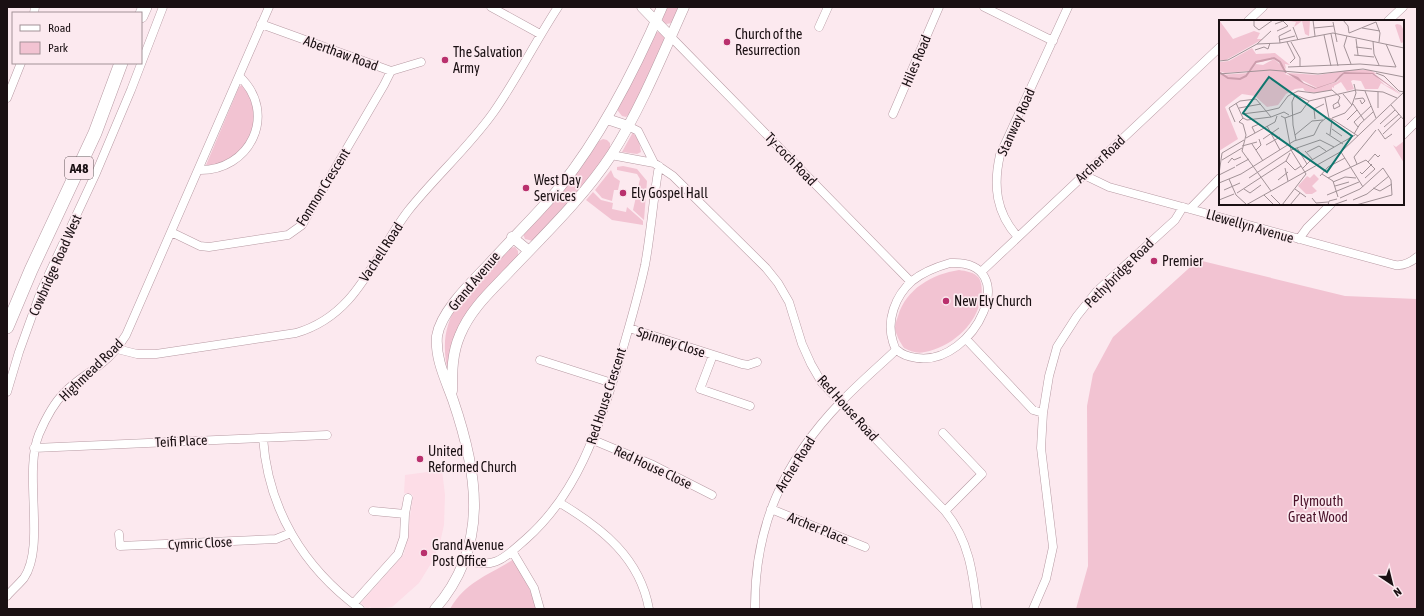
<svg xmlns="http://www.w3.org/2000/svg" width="1424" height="616" font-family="'Asap Condensed',sans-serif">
<rect width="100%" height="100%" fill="#fce9ef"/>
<path fill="#fddde7" d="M 442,470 L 445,495 L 444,525 L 440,543 L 432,562 L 419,583 L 392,607 L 373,609 L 370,607 L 367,609 L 361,603 L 404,554 L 407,539 L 413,495 L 404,493 L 405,475 Z"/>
<path fill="#f2c3d2" d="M 666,7 L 681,7 L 672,23 L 666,24 L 663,22 L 662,16 Z
M 658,32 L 661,33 L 665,39 L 631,112 L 626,117 L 622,116 L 618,111 L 618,108 L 655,33 Z
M 243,84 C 247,88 248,93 250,98 C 264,128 240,167 206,165 L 239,87 Z
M 633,132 L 639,141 L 641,152 L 637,154 L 622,152 Z
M 603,139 L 607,140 L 610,143 L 610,148 L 595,171 L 533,241 L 525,239 L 523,234 L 578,172 L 599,141 Z
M 623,166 L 637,169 L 647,181 L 644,220 L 633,210 L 640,179 L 637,174 L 617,170 L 617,167 Z
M 611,170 L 614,177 L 620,181 L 618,190 L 614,190 L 612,201 L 602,198 L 595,190 Z
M 593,192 L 601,200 L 613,203 L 612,209 L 626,212 L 627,207 L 643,221 L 643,225 L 612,220 L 586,200 Z
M 515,247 L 518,251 L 518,256 L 478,299 L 448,372 C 442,346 444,325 459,302 L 509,248 Z
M 1198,260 L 1345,296 L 1417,299 L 1417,609 L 1076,609 L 1088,566 L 1087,406 L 1093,374 L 1113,337 Z
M 959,270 C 966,271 974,272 979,278 C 983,285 982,295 980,303 C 973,328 950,347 925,352 C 917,354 910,351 904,348 C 900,342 896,335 895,328 C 895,324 897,319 898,316 C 906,289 932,274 959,270 Z
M 514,559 C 524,575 531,591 537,609 L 450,609 C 466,581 488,576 514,559 Z"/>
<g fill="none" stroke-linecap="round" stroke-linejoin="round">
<g stroke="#b79aa3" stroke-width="9">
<path id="minor" d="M 491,7 L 540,34
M 984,7 L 1053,41
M 34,13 L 35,7
M 1248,21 L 1263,7
M 1388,21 L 1403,7
M 261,24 L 391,71 L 421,62
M 819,27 L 828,7
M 671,37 L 911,282
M 7,98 L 21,63
M 893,114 L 939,7
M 628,126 L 638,131 L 654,163
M 1403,135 L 1417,121
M 611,155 L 654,163 L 673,176 L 766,268 L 778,283 L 789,302 L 802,344 L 811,364 L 822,383 L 945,511 C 969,540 973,573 977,609
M 198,170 C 250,172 279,113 239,76
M 1084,175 L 1109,187 L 1395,265 C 1404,266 1410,263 1417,257
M 1190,209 L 1220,178
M 171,232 L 200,246 L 209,247 L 288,235 L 302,225 L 384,85 L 391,71
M 1018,237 C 996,213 993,186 1000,155 L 1068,7
M 1299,239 L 1307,228 L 1331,204
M 950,263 C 1025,259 975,366 917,358 C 910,357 902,355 897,350 C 895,349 894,345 893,342 C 886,321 895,296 912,281 C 923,272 936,267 950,263 Z
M 981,272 L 1220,47
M 629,328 L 742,364 L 748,365 L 757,362
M 966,339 L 1033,410 L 1043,413
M 117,349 L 137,354 L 156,354 L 296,333 C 358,315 373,257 408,211 C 435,177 468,148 493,113 C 517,79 535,42 558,7
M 713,355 L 700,389 L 750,406
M 540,360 L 612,383
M 7,392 L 19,352 L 41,291 L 96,173 L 131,90 L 163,7
M 943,433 L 982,474 L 945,511
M 263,438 C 268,509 303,567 360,609
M 593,440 L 653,465 L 712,495
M 34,448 L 327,435
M 560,503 C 602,528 640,558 649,609
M 771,509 L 865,547
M 405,514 L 408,498
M 119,534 L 120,546 L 276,539 L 291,533
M 512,551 L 534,588 L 540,609
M 465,560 C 495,570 504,558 526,539 C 579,492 598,428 619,362 C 628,330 638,298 645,265 C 651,233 653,199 659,166
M 7,596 C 12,590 19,584 24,578 C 46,546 23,473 39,434 C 45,420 53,404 64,393 C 75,381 90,373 102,363 C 112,355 119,346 126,335 L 269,7
M 354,603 L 398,554 L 404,537 L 405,514 L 373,511
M 755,609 C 754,526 784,461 841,402 C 858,384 878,367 896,350
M 1033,609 L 1046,579 L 1053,547 L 1041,448 L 1043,413 L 1049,376 L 1057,347 L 1077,316 L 1097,291 L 1175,220 L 1183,207"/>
</g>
<g stroke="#b79aa3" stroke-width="11">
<path id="tertiary" d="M 642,7 L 671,37
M 607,119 L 628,126
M 512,237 L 529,251
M 452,391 C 452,372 452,353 460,335 C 470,310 490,292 508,273 C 544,235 583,198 612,154 C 641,108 662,56 684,7
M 435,609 C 490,546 478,473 453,400 C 446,380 435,359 437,336 C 441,311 472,282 489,264 C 512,238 538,214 560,187 C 603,133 635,70 662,7"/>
</g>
<g stroke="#b79aa3" stroke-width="14">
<path id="trunk" d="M 141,16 L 145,7
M 7,327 L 31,270 L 95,133 L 121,63"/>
</g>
<use href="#minor" stroke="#fff" stroke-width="8"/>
<use href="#tertiary" stroke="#fff" stroke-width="10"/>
<use href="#trunk" stroke="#fff" stroke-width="13"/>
</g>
<g fill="#b9306d" stroke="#fce9ef" stroke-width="1.5">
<circle cx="727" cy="42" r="4"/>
<circle cx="445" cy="60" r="4"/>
<circle cx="526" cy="188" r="4"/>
<circle cx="623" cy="193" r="4"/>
<circle cx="1154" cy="261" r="4"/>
<circle cx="946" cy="301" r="4"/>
<circle cx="420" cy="459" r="4"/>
<circle cx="424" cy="553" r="4"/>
</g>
<g text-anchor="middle" stroke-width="3.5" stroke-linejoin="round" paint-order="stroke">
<rect fill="#fce9ef" stroke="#5e5155" stroke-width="1" x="65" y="157" width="28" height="22" rx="3"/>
<g font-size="13" font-weight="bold" fill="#1a1013">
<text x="79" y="173">A48</text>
</g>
<g font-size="14" fill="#1a1013" stroke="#fce9ef" text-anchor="start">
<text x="735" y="39">Church of the<tspan x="735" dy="16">Resurrection</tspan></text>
<text x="453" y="57">The Salvation<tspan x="453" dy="16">Army</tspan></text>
<text x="534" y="185">West Day<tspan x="534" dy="16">Services</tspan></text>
<text x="631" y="198">Ely Gospel Hall</text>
<text x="1162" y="266">Premier</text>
<text x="954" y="306">New Ely Church</text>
<text x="428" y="456">United<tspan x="428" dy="16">Reformed Church</tspan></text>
<text x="432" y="550">Grand Avenue<tspan x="432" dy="16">Post Office</tspan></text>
</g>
<g font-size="14" fill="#1a1013" stroke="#fce9ef">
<text transform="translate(341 53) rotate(20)" y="5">Aberthaw Road</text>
<text transform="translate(916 61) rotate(-67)" y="5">Hiles Road</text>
<text transform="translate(1016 122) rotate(-66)" y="5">Stanway Road</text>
<text transform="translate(791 159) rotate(46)" y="5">Ty-coch Road</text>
<text transform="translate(1100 159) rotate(-43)" y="5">Archer Road</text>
<text transform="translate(323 187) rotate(-58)" y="5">Fonmon Crescent</text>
<text transform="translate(1250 226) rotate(16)" y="5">Llewellyn Avenue</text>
<text transform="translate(381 252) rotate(-57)" y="5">Vachell Road</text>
<text transform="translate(55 265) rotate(-66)" y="5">Cowbridge Road West</text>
<text transform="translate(1119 273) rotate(-45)" y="5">Pethybridge Road</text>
<text transform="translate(474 281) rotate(-50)" y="5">Grand Avenue</text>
<text transform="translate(671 342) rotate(18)" y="5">Spinney Close</text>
<text transform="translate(91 370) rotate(-44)" y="5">Highmead Road</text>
<text transform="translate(606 396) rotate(-72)" y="5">Red House Crescent</text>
<text transform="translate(848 408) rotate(48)" y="5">Red House Road</text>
<text transform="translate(181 441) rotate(-3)" y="5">Teifi Place</text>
<text transform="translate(795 464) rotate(-58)" y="5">Archer Road</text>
<text transform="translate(653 467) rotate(25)" y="5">Red House Close</text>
<text transform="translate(818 528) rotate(22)" y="5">Archer Place</text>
<text transform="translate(200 543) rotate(-3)" y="5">Cymric Close</text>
</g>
<g font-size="14" fill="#4a1129" stroke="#fce9ef">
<text x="1318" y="506">Plymouth<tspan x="1318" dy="16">Great Wood</tspan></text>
</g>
</g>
<g transform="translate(1219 20)">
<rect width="185" height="185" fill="#fce9ef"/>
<path d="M 0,0 L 14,19 L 35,11 L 41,13 L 38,19 L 44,19 L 7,40 L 0,40 ZM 63,0 L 91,0 L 90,16 L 86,14 L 83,1 L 75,7 L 77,2 ZM 178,4 L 182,5 L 185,11 L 185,22 L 182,23 L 176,5 ZM 33,28 L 37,34 L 56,33 L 71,45 L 66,44 L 67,49 L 55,37 L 43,42 L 38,41 L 29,51 L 6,53 L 0,51 L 0,42 L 10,41 ZM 55,39 L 63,46 L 66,54 L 79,59 L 85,64 L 95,69 L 98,68 L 69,53 L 99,55 L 131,50 L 151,50 L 158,54 L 125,52 L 121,55 L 115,62 L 102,67 L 118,62 L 125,54 L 152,54 L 157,56 L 166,65 L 173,68 L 182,75 L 162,63 L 159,69 L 146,69 L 142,61 L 134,60 L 132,61 L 135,69 L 128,71 L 122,62 L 115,66 L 115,68 L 113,67 L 113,70 L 96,73 L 86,71 L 84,68 L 76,69 L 67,74 L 59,85 L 48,87 L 36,76 L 23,74 L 6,87 L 19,119 L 0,131 L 0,55 L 30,53 L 37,44 L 44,45 ZM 185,121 L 185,143 L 174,125 L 177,127 ZM 95,154 L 100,159 L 93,166 L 98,171 L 93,174 L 87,174 L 79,166 L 88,156 L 91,158 Z" fill="#f2c3d2"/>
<path d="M 66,52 L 79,57 L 85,63 L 97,68 L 115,62 L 121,55 L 125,52 L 154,53 L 185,76 L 153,54 L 125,54 L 117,62 L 96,69 L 85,64 Z" fill="#cc9dac"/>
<path fill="none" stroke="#cc9dac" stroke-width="2" d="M 0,52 L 9,58 L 21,59 L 27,56 L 37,42 L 55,38 L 61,42 L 67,53"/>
<path fill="none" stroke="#a29297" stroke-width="1" d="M 35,0 L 35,6 L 40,10 L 54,0M 94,0 L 96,16M 124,0 L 129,6 L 130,13M 114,2 L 118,22M 56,4 L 64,1 L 69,6 L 58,11M 74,7 L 79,20M 95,8 L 115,6M 143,8 L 161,11M 130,13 L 157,2 L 161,13 L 160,22M 112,14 L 119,46M 105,15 L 112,46M 128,16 L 125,26 L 132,44M 137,19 L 139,35M 60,20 L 76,16M 154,21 L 155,34 L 160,45M 68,22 L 76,38 L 71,43M 72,22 L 81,38 L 81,46M 61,23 L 60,16 L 72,10M 38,24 L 52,11M 167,24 L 177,47M 137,27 L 153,29M 36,30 L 45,27 L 49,29 L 51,23M 135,35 L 155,37M 0,41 L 9,40 L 38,24 L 61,23 L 114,13 L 185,28M 69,47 L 141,44 L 177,47M 157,53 L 165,56 L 180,71 L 185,72M 0,54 L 51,50 L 99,54 L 144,49 L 185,57M 146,71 L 157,98M 74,73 L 76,75 L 73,82 L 74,105 L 77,120M 124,74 L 133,85M 77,75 L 90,81M 106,78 L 110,98M 136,79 L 144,78 L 146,81 L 143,84 L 141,80M 90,81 L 137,70 L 164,72 L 178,78M 17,83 L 24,98M 134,84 L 145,100M 172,85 L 185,100M 20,88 L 42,84M 159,88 L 159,72M 47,91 L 60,88 L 69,76 L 79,71 L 95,73 L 113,70 L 121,77 L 119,82 L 121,86 L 115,89 L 114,85 L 119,82M 23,94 L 47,91M 62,96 L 66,98 L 82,92 L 90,81M 113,98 L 126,93 L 133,85 L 137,73 L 135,64M 96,99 L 95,89 L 105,84M 128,100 L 138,90M 16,102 L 10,88 L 21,81 L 37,79 L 52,97M 24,104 L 27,115 L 23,131 L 52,171M 24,104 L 20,102 L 24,98 L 28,100 L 52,97 L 65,92 L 70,95M 161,104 L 176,90M 48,106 L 61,130M 139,107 L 135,102 L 152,86M 165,107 L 180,94M 113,109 L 123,116M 159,109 L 166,119 L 173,114M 36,113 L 33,107 L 40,104M 107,113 L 124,124M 135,114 L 141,104 L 154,92M 164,114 L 182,97M 76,115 L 93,101 L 104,100M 111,115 L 113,99M 27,118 L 56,102 L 58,96M 44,119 L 60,108M 33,124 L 44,141M 47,125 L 61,117M 23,126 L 38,122M 78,128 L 88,144M 37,130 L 42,125 L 40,119M 72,130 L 101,120 L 115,127M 86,131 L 94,140M 88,132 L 100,126 L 107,131M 122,132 L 144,167M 3,140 L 23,128M 67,141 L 76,150 L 82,146M 149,142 L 156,134 L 159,137 L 161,135M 9,143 L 13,138 L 15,140 L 22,137M 138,144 L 135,137 L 157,110M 17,146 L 30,139M 66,148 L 69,161M 83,149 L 91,141 L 136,115M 141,152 L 143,154 L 153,144M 0,154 L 3,133 L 25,120M 103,154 L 114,161 L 119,177M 0,155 L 16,147M 101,156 L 109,147 L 126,138M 30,158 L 72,130M 109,158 L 147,140 L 156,149 L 146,158M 10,159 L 17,175 L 27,184M 59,160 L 69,152M 114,162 L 126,157 L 137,158M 0,163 L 22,154 L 75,121 L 95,115 L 101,103 L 107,98 L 113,99 L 139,116M 116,166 L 130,162M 154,168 L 161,171 L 173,164M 25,169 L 31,173 L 42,165M 76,169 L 87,177M 5,170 L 21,163M 18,173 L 67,141 L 71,133M 45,175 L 55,185M 52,175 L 62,185M 108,175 L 140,162M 93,178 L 97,183 L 109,182M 121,178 L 141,169 L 164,148 L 172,160 L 173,175 L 137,185M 0,180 L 15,174M 134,180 L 148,174 L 170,156M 27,185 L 123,131 L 185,72M 63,185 L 87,154 L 72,130 L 66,98M 71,185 L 81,173M 109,185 L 110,181 L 118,179M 114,185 L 128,180"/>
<path fill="#0f766e" fill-opacity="0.15" stroke="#0f766e" stroke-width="2" d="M 50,57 L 133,116 L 108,152 L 24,93 Z"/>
<rect width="185" height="185" fill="none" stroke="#1a1013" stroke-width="2"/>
</g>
<rect width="1424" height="616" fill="none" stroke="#1a1013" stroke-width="16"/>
<rect x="12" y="12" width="130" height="52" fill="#fce9ef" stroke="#a29297"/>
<rect x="20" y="25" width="20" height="6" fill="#ffffff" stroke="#a29297"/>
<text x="48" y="32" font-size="12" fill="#1a1013">Road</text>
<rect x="20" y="42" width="20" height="12" fill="#f2c3d2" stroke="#a29297"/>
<text x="48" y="52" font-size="12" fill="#1a1013">Park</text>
<g transform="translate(1392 584) rotate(145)" stroke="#fce9ef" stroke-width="3" paint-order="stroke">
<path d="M0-3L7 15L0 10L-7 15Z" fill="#1a1013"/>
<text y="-6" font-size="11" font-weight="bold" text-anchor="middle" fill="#1a1013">N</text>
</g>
</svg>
